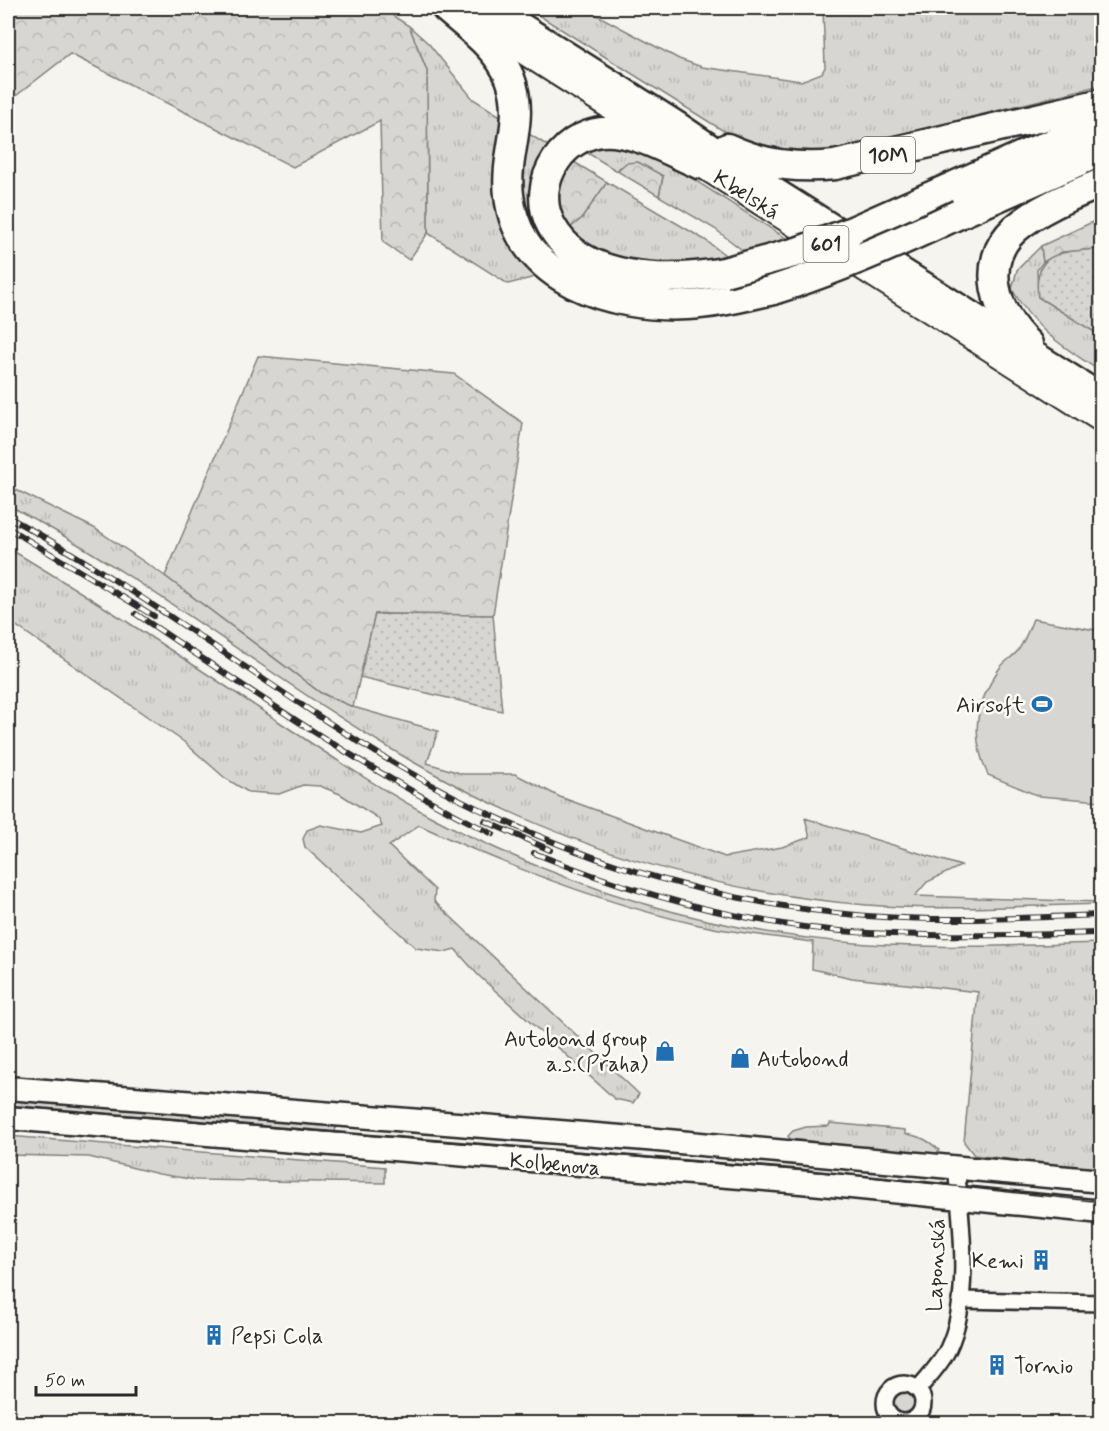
<svg xmlns="http://www.w3.org/2000/svg" width="1109" height="1431" font-family="Mynerve,sans-serif">
<defs>
<pattern id="grass-tufts" width="24" height="20" patternUnits="userSpaceOnUse" patternTransform="scale(1.5)"><rect width="24" height="20" fill="#d7d6d2"/><path d="M3 7l-1-3M5 7V3M7 7l1-3M15 17l-1-3M17 17v-4M19 17l1-3" fill="none" stroke="#b9b8b4"/></pattern>
<pattern id="forest-crowns" width="20" height="18" patternUnits="userSpaceOnUse" patternTransform="scale(1.5)"><rect width="20" height="18" fill="#d7d6d2"/><path d="M2 6a3 3 0 1 1 6 0M12 15a3 3 0 1 1 6 0" fill="none" stroke="#b9b8b4"/></pattern>
<pattern id="park-dots" width="8" height="8" patternUnits="userSpaceOnUse" patternTransform="scale(1.5)"><rect width="8" height="8" fill="#d7d6d2"/><path d="M2 2h.1M6 6h.1" fill="none" stroke="#b9b8b4" stroke-width="1.8" stroke-linecap="round"/></pattern>
</defs>
<rect width="100%" height="100%" fill="#f5f4ef"/>
<filter id="ink" filterUnits="userSpaceOnUse"><feTurbulence type="fractalNoise" baseFrequency=".0167" numOctaves="2"/><feDisplacementMap in="SourceGraphic" scale="12" xChannelSelector="R" yChannelSelector="G"/><feConvolveMatrix kernelMatrix="1 2 1 2 8 2 1 2 1" color-interpolation-filters="sRGB"/></filter>
<g filter="url(#ink)">
<path fill="url(#grass-tufts)" stroke="#81807e" stroke-width="1.5" d="M 527,8 L 584,8 L 679,59 L 702,67 L 801,81 L 822,73 L 825,67 L 823,8 L 1101,8 L 1101,85 L 831,152 L 771,148 L 722,130 Z
M 409,26 L 429,44 L 473,99 L 569,159 L 566,231 L 582,218 L 607,182 L 705,240 L 728,257 L 681,267 L 622,262 L 573,239 L 539,276 L 508,284 L 428,233 L 427,71 Z
M 625,144 L 660,158 L 789,240 L 746,253 L 715,229 L 659,196 L 663,177 L 620,167 L 617,171 L 581,149 Z
M 1041,246 L 1043,262 L 1037,270 L 1038,297 L 1101,336 L 1101,372 C 1062,345 1036,332 1012,289 L 1017,270 Z
M 8,486 L 94,528 L 165,576 L 321,693 L 353,707 L 438,731 L 427,763 L 463,774 L 515,774 L 560,797 L 725,857 L 782,847 L 810,837 L 805,818 L 961,866 L 927,882 L 915,896 L 1101,902 L 1101,904 C 1024,906 945,911 867,905 C 704,892 549,841 408,759 C 271,679 148,578 8,505 Z
M 8,548 C 94,599 177,654 260,709 C 315,746 370,783 428,815 C 564,887 714,934 868,944 C 945,949 1024,945 1101,943 L 1101,1170 L 974,1155 L 964,1142 L 978,992 L 852,978 L 812,969 L 813,942 C 775,937 736,933 699,925 C 602,903 509,867 419,825 L 389,846 L 435,890 L 434,901 L 639,1094 L 633,1103 L 615,1099 L 478,975 L 455,949 L 444,952 L 416,948 L 305,847 L 303,839 L 307,830 L 321,825 L 361,833 L 382,826 L 378,818 L 340,794 L 320,786 L 303,785 L 279,794 L 248,792 L 225,778 L 184,742 L 8,620 Z
M 8,1095 L 336,1121 L 335,1136 L 8,1110 Z
M 830,1123 L 905,1130 L 905,1134 C 920,1136 928,1140 939,1150 L 936,1155 L 790,1139 L 788,1136 L 793,1131 L 806,1127 L 829,1126 Z
M 8,1136 L 385,1167 L 385,1183 L 196,1180 L 159,1174 L 89,1157 L 8,1155 Z
M893 1404a11 11 0 1 1 22 0a11 11 0 1 1-22 0Z"/>
<path fill="url(#forest-crowns)" stroke="#81807e" stroke-width="1.5" d="M 8,8 L 381,8 L 409,26 L 427,71 L 428,233 L 409,260 L 383,242 L 380,121 L 293,167 L 70,54 L 8,102 Z
M 569,159 L 607,182 L 582,218 L 566,231 L 554,197 Z
M 638,162 L 663,176 L 659,196 L 617,171 L 626,163 Z
M 1101,218 L 1101,249 L 1062,252 L 1043,262 L 1041,246 Z
M 258,356 L 454,374 L 523,423 L 493,615 L 375,614 L 353,707 L 321,693 L 165,576 Z"/>
<path fill="url(#park-dots)" stroke="#81807e" stroke-width="1.5" d="M 1101,249 L 1102,249 L 1101,336 L 1038,297 C 1032,249 1064,252 1101,249 Z
M 375,614 L 493,615 L 502,711 L 360,677 Z"/>
<path fill="#d7d6d2" stroke="#81807e" stroke-width="1.5" d="M 1033,619 L 1101,631 L 1101,801 L 1039,796 L 988,775 C 970,736 975,705 999,669 C 1004,661 1014,657 1019,649 C 1025,640 1029,629 1033,619 Z"/>
<g fill="none" stroke-linecap="round" stroke-linejoin="round">
<g stroke="#2b2b2b" stroke-width="20">
<path id="street" d="M 960,1300 L 1102,1303
M885 1403a19 19 0 1 1 38 0a19 19 0 1 1-38 0Z
M 918,1389 C 928,1377 941,1364 948,1349 C 972,1299 961,1220 956,1166"/>
</g>
<g stroke="#2b2b2b" stroke-width="27">
<path id="secondary" d="M 8,1088 L 646,1139 L 1102,1181
M 8,1118 L 801,1182 L 1102,1212"/>
</g>
<g stroke="#2b2b2b" stroke-width="28">
<path id="primary" d="M 471,18 L 1102,420"/>
</g>
<g stroke="#2b2b2b" stroke-width="33">
<path id="highway" d="M 446,8 C 469,28 498,48 510,78 C 526,120 504,153 509,195 C 518,281 613,309 687,305 C 716,304 745,296 773,290
M 490,8 L 676,126 L 775,193 L 1102,399
M 727,148 C 761,164 798,169 835,165 L 1102,103
M 699,164 C 673,153 643,135 614,132 C 566,127 528,182 551,225 C 581,283 670,282 724,272
M 959,214 L 1102,151
M 850,232 L 1033,151 L 1102,125
M 1028,344 C 996,315 978,263 1015,229 C 1039,208 1073,195 1102,183"/>
</g>
<use href="#street" stroke="#fdfcf7" stroke-width="15"/>
<use href="#secondary" stroke="#fdfcf7" stroke-width="22"/>
<use href="#primary" stroke="#fdfcf7" stroke-width="24"/>
<use href="#highway" stroke="#fdfcf7" stroke-width="28"/>
<path stroke="#2b2b2b" stroke-width="1.5" d="M 8,1106 L 844,1174 L 1102,1202"/>
<g stroke="#2b2b2b" stroke-width="6">
<path id="rail" d="M 8,517 C 145,591 268,689 402,768 C 544,851 703,903 867,916 C 945,922 1024,918 1102,915
M 8,528 L 154,616
M 136,614 C 253,692 367,772 493,834
M 485,821 L 550,850
M 534,853 C 640,896 755,927 869,933 C 947,937 1024,935 1102,933"/>
</g>
<use href="#rail" stroke="#fdfcf7" stroke-width="4" stroke-dasharray="11" stroke-linecap="butt"/>
<g stroke="#2b2b2b" stroke-width="33" stroke-linecap="butt">
<path id="highway-bridge" d="M 724,272 L 797,252 L 850,232
M 773,290 C 837,270 898,243 959,214"/>
</g>
<use href="#highway-bridge" stroke="#fdfcf7" stroke-width="28"/>
</g>
</g>
<defs>
<g id="stadium-bare" transform="scale(1.62)"><path d="M0-5a6.5 5 0 1 0 0 10a6.5 5 0 1 0 0-10ZM-3.5-1.8h7v3.6h-7Z" fill="#1f6fb2" stroke="#fdfcf7" stroke-width="2.5" paint-order="stroke"/></g>
<g id="shop-bare" transform="scale(1.62)"><path d="M-5-2.5h2.3a2.7 3.5 0 0 1 5.4 0H5L5.5 6h-11ZM-1.5-2.5h3a1.5 2.3 0 0 0-3 0Z" fill="#1f6fb2" stroke="#fdfcf7" stroke-width="2.5" paint-order="stroke"/></g>
<g id="building-bare" transform="scale(1.62)"><path d="M-4-6H4V6H1V3H-1V6H-4ZM-2.5-4.3h1.7v1.8h-1.7ZM.8-4.3h1.7v1.8H.8ZM-2.5-1h1.7V.8h-1.7ZM.8-1h1.7V.8H.8Z" fill="#1f6fb2" stroke="#fdfcf7" stroke-width="2.5" paint-order="stroke"/></g>
</defs>
<g fill-rule="evenodd">
<use href="#stadium-bare" x="1042" y="704"/>
<use href="#shop-bare" x="665" y="1051"/>
<use href="#shop-bare" x="740" y="1058"/>
<use href="#building-bare" x="1041" y="1260"/>
<use href="#building-bare" x="214" y="1335"/>
<use href="#building-bare" x="997" y="1365"/>
</g>
<g text-anchor="middle" stroke-width="5" stroke-linejoin="round" paint-order="stroke">
<g fill="#fdfcf7" stroke="#6a6a68" stroke-width="1.5">
<rect x="861" y="137" width="54" height="36" rx="4.5"/>
<rect x="803.5" y="226" width="45" height="36" rx="4.5"/>
</g>
<g font-size="21" font-weight="bold" fill="#2b2b2b">
<text x="888" y="162">10M</text>
<text x="826" y="251">601</text>
</g>
<g font-size="22" fill="#2b2b2b" stroke="#fdfcf7">
<text transform="translate(747 194) rotate(32)" y="8">Kbelská</text>
<text transform="translate(555 1163) rotate(5)" y="8">Kolbenova</text>
<text transform="translate(935 1265) rotate(-88)" y="8">Laponská</text>
</g>
<g font-size="22" fill="#2b2b2b" stroke="#fdfcf7" text-anchor="end">
<text x="1025" y="712">Airsoft</text>
<text x="648" y="1046">Autobond group<tspan x="648" dy="25">a.s.(Praha)</tspan></text>
<text x="757" y="1066" text-anchor="start">Autobond</text>
<text x="1024" y="1268">Kemi</text>
<text x="231" y="1343" text-anchor="start">Pepsi Cola</text>
<text x="1014" y="1373" text-anchor="start">Tornio</text>
</g>
</g>
<rect width="1109" height="1431" fill="none" stroke="#fdfcf7" stroke-width="30"/>
<rect x="15" y="15" width="1079" height="1401" fill="none" stroke="#2b2b2b" stroke-width="2" filter="url(#ink)"/>
<path d="M36 1386v9h100v-9" fill="none" stroke="#2b2b2b" stroke-width="3"/>
<text x="45" y="1386" font-size="18" fill="#2b2b2b" stroke="#fdfcf7" stroke-width="4.5" paint-order="stroke">50 m</text>
</svg>
